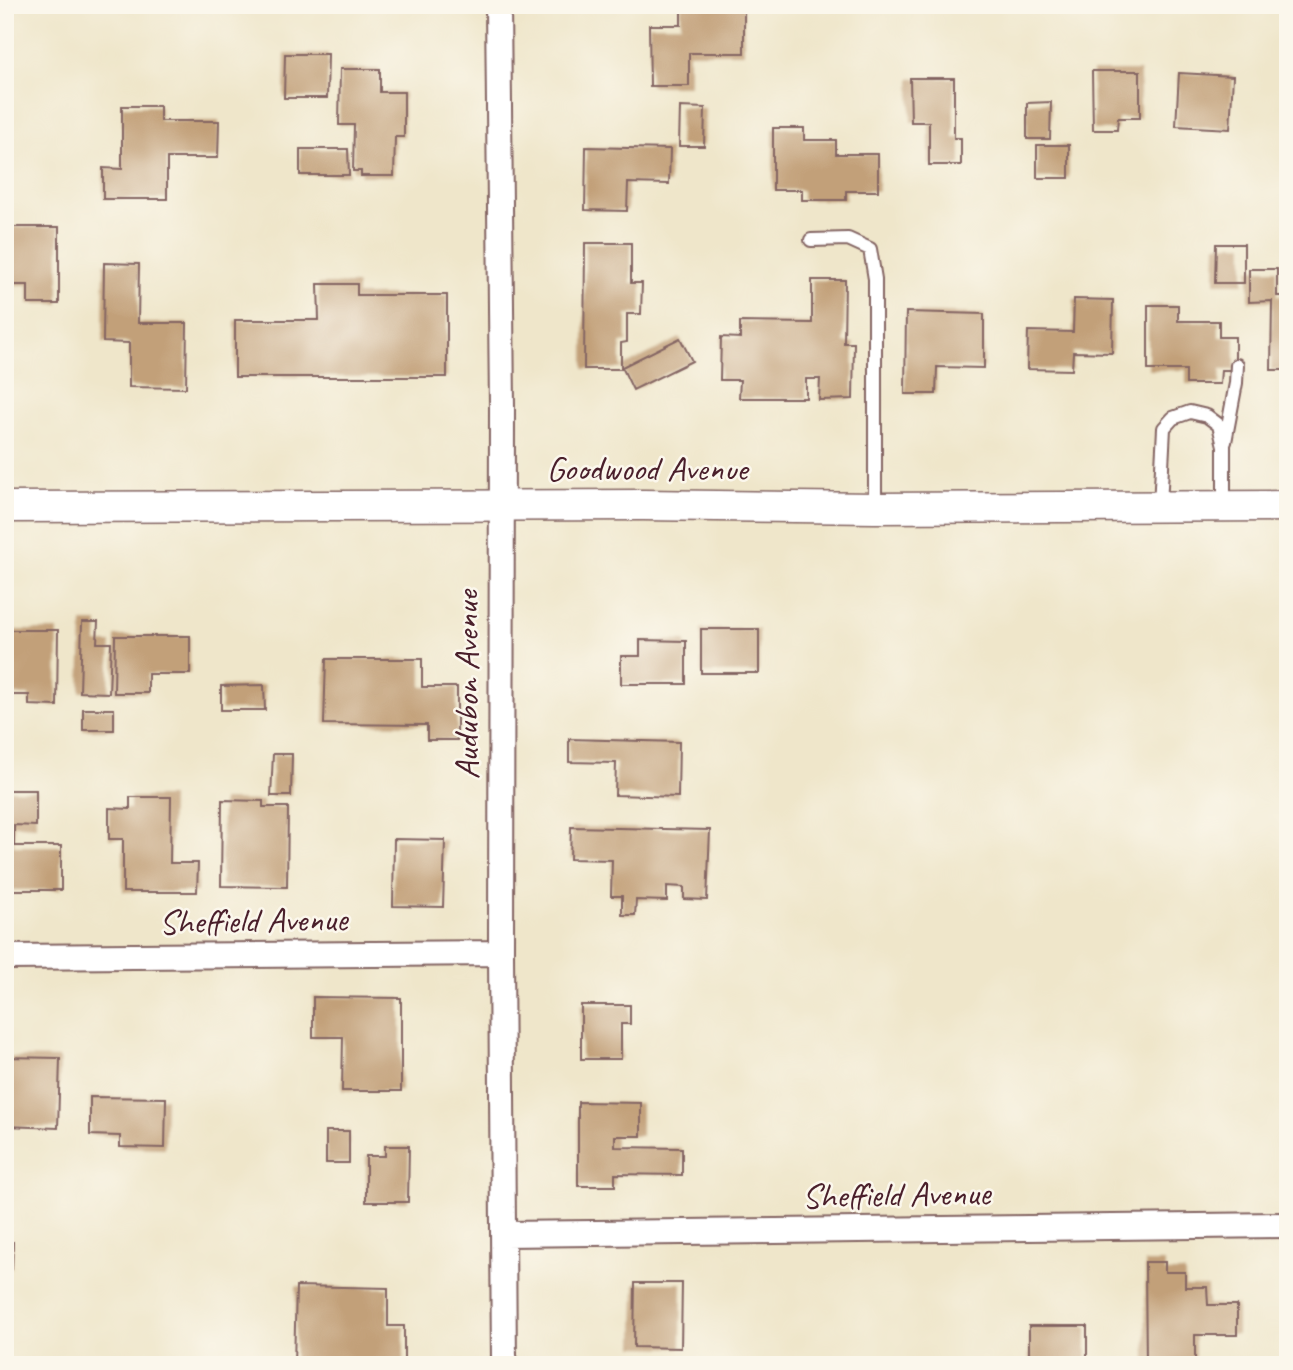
<svg xmlns="http://www.w3.org/2000/svg" width="1293" height="1370" font-family="Caveat,sans-serif">
<rect width="100%" height="100%" fill="#fbf7ec"/>
<filter id="ink" filterUnits="userSpaceOnUse"><feTurbulence type="fractalNoise" baseFrequency=".0143" numOctaves="2"/><feDisplacementMap in="SourceGraphic" scale="14" xChannelSelector="R" yChannelSelector="G"/><feConvolveMatrix kernelMatrix="1 2 1 2 8 2 1 2 1" color-interpolation-filters="sRGB"/></filter>
<filter id="wash" filterUnits="userSpaceOnUse"><feTurbulence type="fractalNoise" baseFrequency=".00686" numOctaves="4" result="noise"/><feDisplacementMap in="SourceGraphic" scale="28" xChannelSelector="R" yChannelSelector="G"/><feGaussianBlur stdDeviation="1.57" result="paint"/><feColorMatrix in="noise" values="0 0 0 0 0 0 0 0 0 0 0 0 0 0 0 0 0 1.4 0 .05"/><feComposite in="paint" operator="in"/></filter>
<g filter="url(#wash)">
<rect width="100%" height="100%" fill="#efe6ca"/>
<g id="blocks">
<path fill="#c2a079" d="M 681,5 L 744,5 L 744,53 L 689,53 L 689,86 L 650,86 L 649,25 L 681,25 Z
M 285,54 L 328,54 L 327,98 L 284,98 Z
M 340,69 L 380,69 L 380,92 L 404,92 L 404,137 L 395,137 L 394,176 L 361,176 L 361,171 L 353,171 L 354,125 L 339,125 Z
M 1092,71 L 1140,71 L 1140,118 L 1118,118 L 1117,130 L 1093,130 Z
M 1179,73 L 1233,76 L 1230,129 L 1176,126 Z
M 910,78 L 954,78 L 954,138 L 961,138 L 961,165 L 929,165 L 929,122 L 911,122 Z
M 1051,102 L 1050,139 L 1027,139 L 1027,103 Z
M 122,106 L 160,106 L 160,121 L 219,121 L 218,158 L 167,158 L 167,199 L 103,199 L 103,168 L 122,169 Z
M 680,107 L 705,108 L 704,146 L 679,146 Z
M 773,128 L 804,128 L 804,140 L 836,140 L 836,154 L 878,154 L 878,191 L 846,191 L 846,200 L 802,200 L 802,190 L 773,190 Z
M 1037,145 L 1069,145 L 1069,178 L 1037,178 Z
M 586,147 L 670,149 L 669,184 L 628,183 L 627,211 L 585,210 Z
M 300,149 L 348,149 L 349,175 L 300,175 Z
M 5,227 L 59,227 L 59,304 L 28,304 L 28,285 L 5,285 Z
M 585,243 L 631,243 L 631,283 L 642,283 L 641,314 L 627,314 L 627,342 L 621,343 L 621,369 L 584,369 Z
M 1216,244 L 1244,244 L 1244,283 L 1215,283 Z
M 104,263 L 139,264 L 138,323 L 187,323 L 186,388 L 129,387 L 129,343 L 103,342 Z
M 1249,269 L 1277,269 L 1277,296 L 1288,296 L 1288,370 L 1271,370 L 1272,301 L 1249,302 Z
M 812,280 L 845,280 L 844,343 L 854,343 L 853,399 L 819,400 L 820,379 L 806,379 L 806,398 L 739,398 L 740,380 L 720,380 L 721,337 L 740,338 L 740,322 L 812,323 Z
M 318,284 L 357,284 L 357,295 L 447,295 L 447,377 L 235,377 L 235,320 L 319,320 Z
M 1074,299 L 1113,300 L 1112,353 L 1073,352 L 1072,370 L 1027,369 L 1028,331 L 1073,332 Z
M 1148,305 L 1178,305 L 1178,321 L 1219,321 L 1219,337 L 1235,337 L 1235,370 L 1221,370 L 1220,384 L 1186,384 L 1186,370 L 1148,370 Z
M 906,312 L 984,314 L 984,368 L 937,367 L 936,394 L 905,394 Z
M 680,338 L 692,361 L 633,390 L 622,367 Z
M 82,622 L 98,622 L 97,643 L 111,643 L 109,693 L 80,692 Z
M 701,629 L 759,629 L 759,673 L 701,673 Z
M 5,630 L 58,630 L 57,706 L 29,705 L 29,695 L 8,695 L 8,717 L 5,717 Z
M 115,636 L 190,636 L 190,674 L 148,674 L 148,693 L 114,693 Z
M 640,640 L 686,641 L 686,684 L 621,684 L 621,656 L 640,656 Z
M 326,659 L 422,659 L 422,687 L 457,687 L 457,740 L 427,740 L 427,725 L 324,724 Z
M 264,685 L 265,710 L 221,710 L 221,686 Z
M 83,709 L 114,709 L 114,730 L 83,730 Z
M 569,739 L 679,742 L 678,797 L 615,795 L 616,763 L 569,762 Z
M 273,754 L 292,754 L 291,796 L 271,796 Z
M 5,790 L 36,790 L 36,826 L 14,825 L 14,846 L 61,846 L 61,890 L 5,890 Z
M 130,797 L 171,797 L 170,863 L 198,863 L 197,892 L 123,892 L 123,839 L 109,839 L 109,808 L 130,809 Z
M 222,800 L 263,801 L 263,807 L 288,807 L 287,887 L 221,886 Z
M 571,827 L 710,830 L 707,900 L 684,899 L 684,887 L 667,886 L 667,901 L 636,900 L 635,915 L 622,915 L 622,896 L 611,896 L 612,860 L 570,859 Z
M 394,839 L 445,840 L 443,907 L 393,906 Z
M 313,997 L 401,998 L 401,1091 L 342,1091 L 343,1037 L 313,1037 Z
M 581,1005 L 630,1005 L 630,1024 L 621,1024 L 621,1059 L 581,1059 Z
M 5,1057 L 60,1058 L 58,1128 L 5,1126 Z
M 90,1097 L 166,1098 L 165,1148 L 120,1147 L 120,1136 L 90,1135 Z
M 578,1102 L 641,1103 L 641,1136 L 615,1136 L 615,1147 L 682,1148 L 682,1175 L 615,1174 L 615,1186 L 578,1186 Z
M 326,1131 L 349,1131 L 349,1163 L 326,1163 Z
M 385,1146 L 409,1146 L 408,1202 L 366,1202 L 366,1156 L 385,1156 Z
M 5,1242 L 13,1242 L 12,1269 L 5,1269 Z
M 1145,1262 L 1165,1262 L 1165,1272 L 1185,1272 L 1185,1287 L 1207,1287 L 1208,1305 L 1237,1305 L 1237,1335 L 1195,1335 L 1195,1365 L 1146,1365 Z
M 635,1283 L 682,1283 L 681,1348 L 634,1347 Z
M 296,1286 L 388,1288 L 388,1326 L 404,1326 L 404,1365 L 294,1365 Z
M 1029,1326 L 1087,1326 L 1087,1365 L 1029,1365 Z
M 5,1361 L 44,1361 L 44,1365 L 5,1365 Z"/>
</g>
</g>
<g filter="url(#ink)">
<use href="#blocks" fill-opacity="0" stroke="#846563" stroke-width="2"/>
<g fill="none" stroke-linecap="round" stroke-linejoin="round">
<g stroke="#846563" stroke-width="16">
<path id="service" d="M 811,240 L 848,239 L 870,249 L 875,279 L 875,508
M 1225,442 L 1236,383 L 1237,365
M 1160,506 L 1164,428 L 1173,418 L 1190,412 L 1207,416 L 1219,425 L 1224,446 L 1224,506"/>
</g>
<g stroke="#846563" stroke-width="28">
<path id="minor" d="M 498,5 L 502,407 L 501,953 L 504,1365
M 5,957 L 501,953
M 504,1234 L 1288,1225"/>
</g>
<g stroke="#846563" stroke-width="33">
<path id="tertiary" d="M 5,507 L 643,505 L 875,508 L 1288,506"/>
</g>
<use href="#service" stroke="#fff" stroke-width="12"/>
<use href="#minor" stroke="#fff" stroke-width="24"/>
<use href="#tertiary" stroke="#fff" stroke-width="30"/>
</g>
</g>
<g text-anchor="middle" stroke-width="5" stroke-linejoin="round" paint-order="stroke">
<g font-size="35" fill="#4a1f2b" stroke="#fbf7ec">
<text x="647" y="480">Goodwood Avenue</text>
<text transform="translate(466 685) rotate(-90)" y="12">Audubon Avenue</text>
<text transform="translate(253 920) rotate(-1)" y="12">Sheffield Avenue</text>
<text transform="translate(896 1194) rotate(-1)" y="12">Sheffield Avenue</text>
</g>
</g>
<rect width="1293" height="1370" fill="none" stroke="#fbf7ec" stroke-width="28"/>
</svg>
